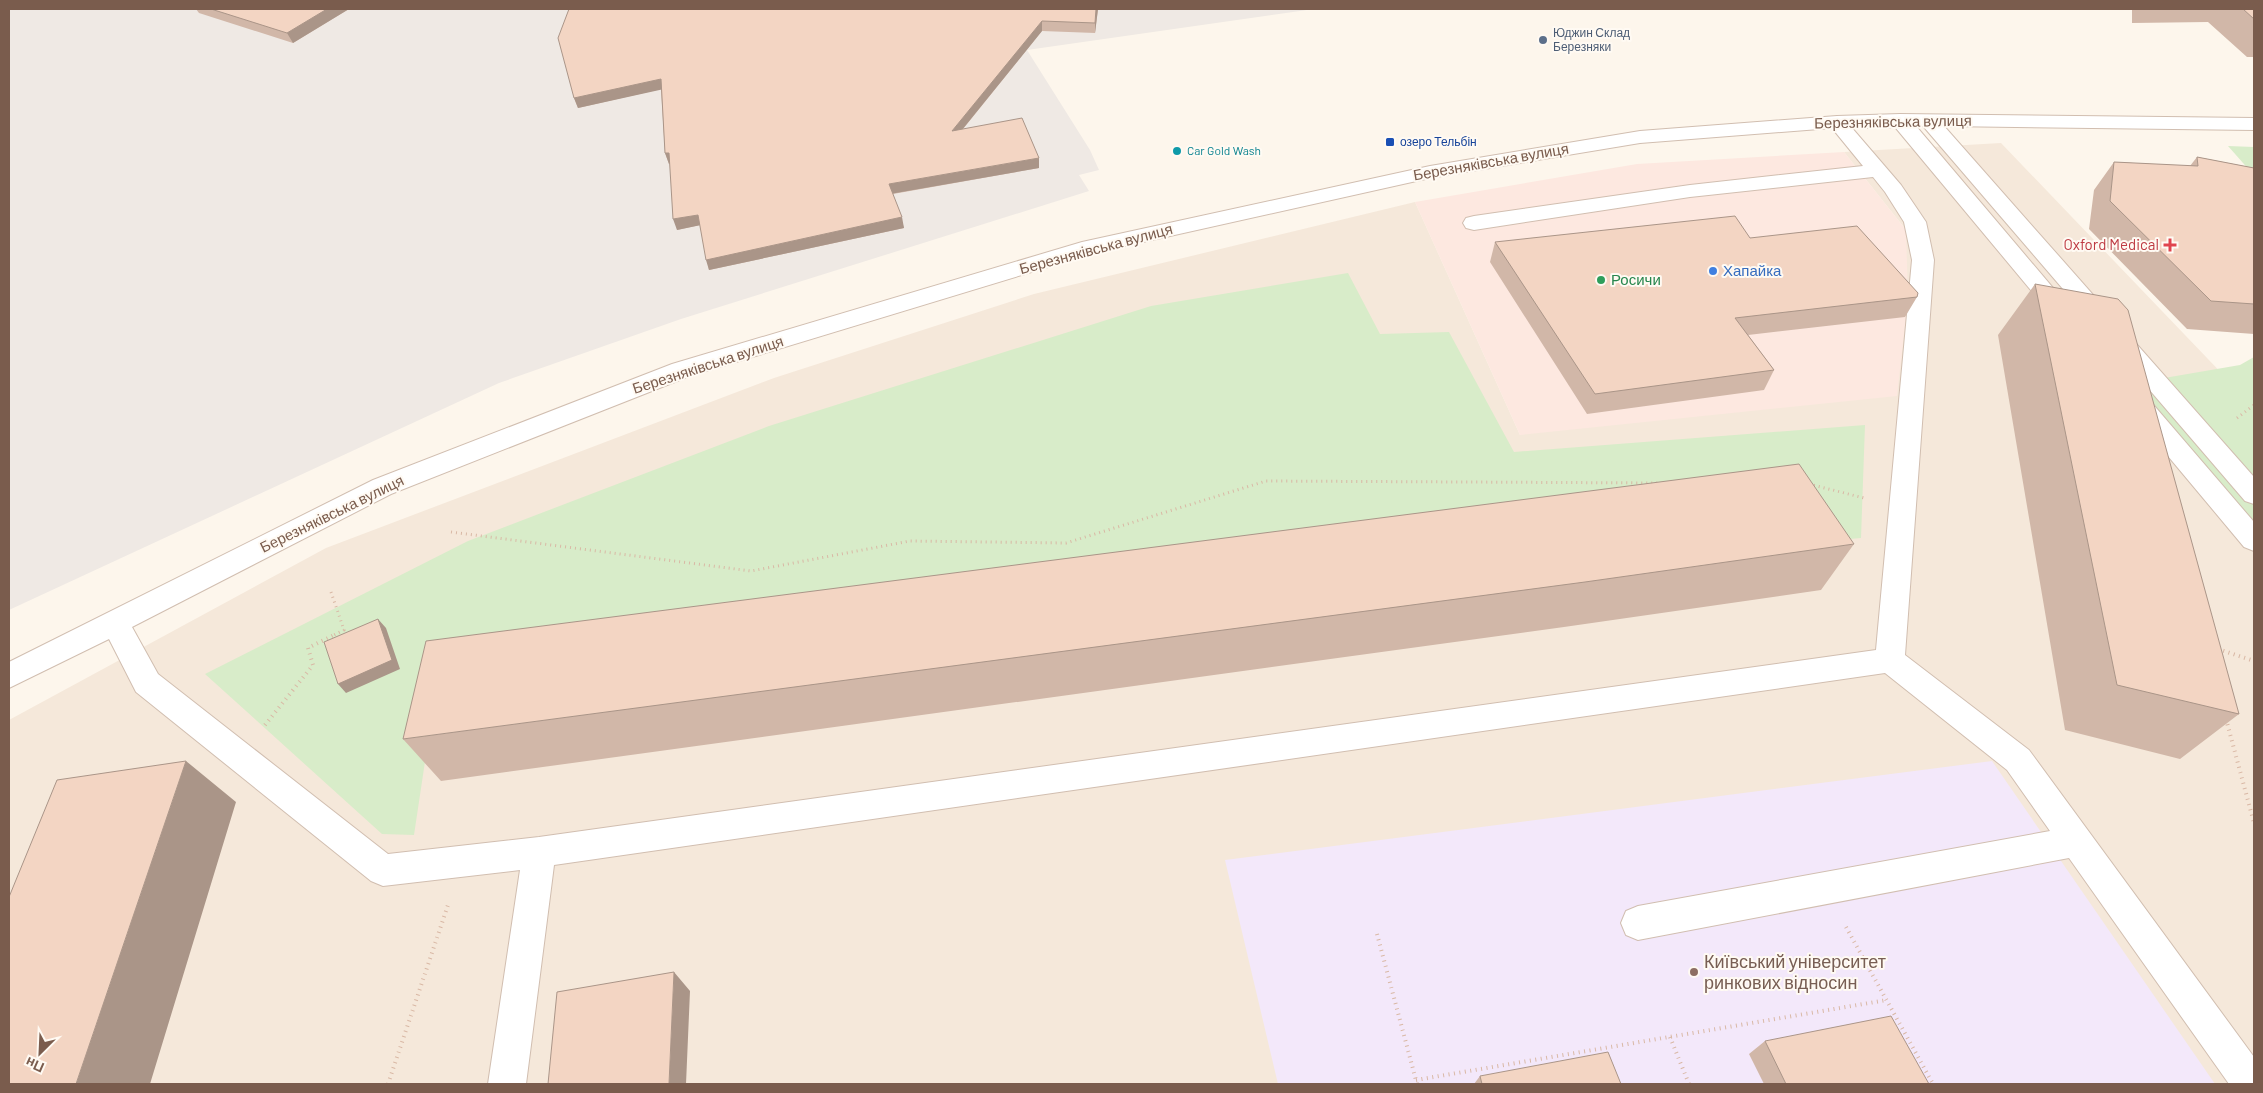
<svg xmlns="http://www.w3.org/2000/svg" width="2263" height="1093" font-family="Barlow,sans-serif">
<rect width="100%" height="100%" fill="#fdf6ec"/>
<path fill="#f5e8da" d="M 2001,143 L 2254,407 L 2254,1084 L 9,1084 L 9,720 L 326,548 L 774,378 L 1034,294 L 1415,202 L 1520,435 L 1906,230 L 1844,152 Z"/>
<path fill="#fde8e0" d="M 1844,152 L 1906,230 L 1908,298 L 1897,396 L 1520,435 L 1415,202 L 1637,164 Z"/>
<path fill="#efe9e4" d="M 9,9 L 1314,9 L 1027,50 L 1090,150 L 1099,170 L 1079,175 L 1089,191 L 681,319 L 499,383 L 9,610 Z"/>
<path fill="#f3e8fa" d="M 1992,761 L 2215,1084 L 1278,1084 L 1225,860 Z"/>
<path fill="#d8ecc9" d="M 2228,146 L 2254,147 L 2254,192 L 2251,172 Z
M 1348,273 L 1380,334 L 1449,332 L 1514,452 L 1865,425 L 1861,538 L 439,668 L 414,835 L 382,834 L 205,674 L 468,541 L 769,426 L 1151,306 Z
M 2254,357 L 2254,536 L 2207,481 L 2135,383 L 2240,365 Z"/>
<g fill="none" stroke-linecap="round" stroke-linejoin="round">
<g stroke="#d1beb0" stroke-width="2">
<path id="minor" d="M 1900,114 L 2254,118 L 2254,130 L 1944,126 L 2254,477 L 2254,504 L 2245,501 L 1923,126 L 1916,126 L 2070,308 L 2074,313 L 2070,318 L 2062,321 L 2054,318 L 1895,127 L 1852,128 L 1901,185 L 1926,222 L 1934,260 L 1905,655 L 2029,750 L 2254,1057 L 2254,1084 L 2229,1084 L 2069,858 L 1638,940 L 1626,935 L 1621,923 L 1626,911 L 1638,906 L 2050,831 L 2007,770 L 1885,673 L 554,865 L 526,1084 L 488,1084 L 520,870 L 383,886 L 371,881 L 136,692 L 109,639 L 9,688 L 9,662 L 373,480 L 672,364 L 1082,242 L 1430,166 L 1640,131 L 1837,116 ZM 1832,128 L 1863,166 L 1690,185 L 1474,216 L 1466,218 L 1463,223 L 1466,228 L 1474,230 L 1690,197 L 1873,177 L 1885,192 L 1904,222 L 1912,260 L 1876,650 L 539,837 L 388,854 L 158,674 L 132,627 L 391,494 L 690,376 L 1094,253 L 1430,178 L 1640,143 Z
M 2136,392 L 2145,395 L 2254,522 L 2254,551 L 2244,547 L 2127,407 L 2124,401 L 2127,395 Z"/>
</g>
<path stroke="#d9b8a5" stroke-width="3" stroke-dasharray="1 4" stroke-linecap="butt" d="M 2237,418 L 2254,405
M 1809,484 L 1864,498
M 451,532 L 751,571 L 910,541 L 1066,543 L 1266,481 L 1658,483
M 331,592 L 344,630 L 334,635"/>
<path stroke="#d9b8a5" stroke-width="4" stroke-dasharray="1 4.5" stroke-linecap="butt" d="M 2218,649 L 2254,661
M 2226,719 L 2254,823
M 265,725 L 313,665 L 308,648 L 336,634
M 1846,927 L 1933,1084
M 1377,934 L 1417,1084
M 1670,1037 L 1689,1084
M 1416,1080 L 1887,1000
M 388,1084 L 448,905"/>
<use href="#minor" fill="#fff" fill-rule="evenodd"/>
</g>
<path fill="#d1b7a8" d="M 196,9 L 349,9 L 293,43 L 199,13 Z
M 569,9 L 1098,9 L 1095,33 L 1042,31 L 963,129 L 1039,158 L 1039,168 L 893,194 L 904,228 L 709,270 L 700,225 L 677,230 L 670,163 L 669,164 L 665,153 L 661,89 L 578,108 L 574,98 Z
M 2132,9 L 2254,9 L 2254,57 L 2247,57 L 2208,22 L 2132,23 Z
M 2197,157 L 2254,168 L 2254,334 L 2187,329 L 2089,229 L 2094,190 L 2114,162 L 2190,166 Z
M 1750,238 L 1917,297 L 1905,317 L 1748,335 L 1774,370 L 1764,390 L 1587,414 L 1490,262 L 1495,242 Z
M 2035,284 L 2239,714 L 2180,759 L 2065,730 L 1998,335 Z
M 1854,544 L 1821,590 L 1564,627 L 441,781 L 403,739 Z
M 1765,1041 L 1929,1084 L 1764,1084 L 1749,1054 Z
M 1480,1076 L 1621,1084 L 1474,1084 Z"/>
<path fill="#aa9588" d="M 327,9 L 349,9 L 293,43 L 287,33 Z
M 1096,9 L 1098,9 L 1095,33 L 1095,23 Z
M 1042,21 L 1042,31 L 953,141 L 952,131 Z
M 661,79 L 664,89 L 578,108 L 574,98 Z
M 665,153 L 669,153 L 672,163 L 669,164 Z
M 1039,158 L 1039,168 L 890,194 L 889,184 Z
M 698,215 L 701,225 L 677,230 L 673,219 Z
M 902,217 L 904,228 L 709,270 L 706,260 Z
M 378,619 L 386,628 L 400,669 L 346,693 L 338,684 Z
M 186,761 L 236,802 L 150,1084 L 76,1084 Z
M 674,972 L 690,991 L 686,1084 L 669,1084 Z"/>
<path fill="#f3d5c3" stroke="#aa9588" d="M 211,9 L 327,9 L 287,33 Z
M 569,9 L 1096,9 L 1095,23 L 1042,21 L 952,131 L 1022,118 L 1039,158 L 889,184 L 902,217 L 706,260 L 698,215 L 673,219 L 669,153 L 665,153 L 661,79 L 574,98 L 558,38 Z
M 2243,9 L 2254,9 L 2254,19 Z
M 2197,157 L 2254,168 L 2254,304 L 2211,301 L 2110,201 L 2114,162 L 2198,166 Z
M 1735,216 L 1750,238 L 1857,226 L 1918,293 L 1917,297 L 1735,318 L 1774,370 L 1595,394 L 1495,242 Z
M 2035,284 L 2118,299 L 2128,310 L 2239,714 L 2117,685 Z
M 1799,464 L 1854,544 L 1585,582 L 403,739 L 426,641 Z
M 378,619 L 392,660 L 338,684 L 324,642 Z
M 186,761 L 76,1084 L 9,1084 L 9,897 L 57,780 Z
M 674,972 L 669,1084 L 548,1084 L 557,992 Z
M 1891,1016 L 1929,1084 L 1786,1084 L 1765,1041 Z
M 1608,1052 L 1621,1084 L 1482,1084 L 1480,1076 Z"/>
<circle fill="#5c6f8a" stroke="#fffaf3" stroke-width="2" cx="1543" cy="40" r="5"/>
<rect fill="#1a4fb4" stroke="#fffaf3" stroke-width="2" x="1385" y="137" width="10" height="10" rx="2.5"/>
<circle fill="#0f9aa8" stroke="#fffaf3" stroke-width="2" cx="1177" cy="151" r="5"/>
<path fill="#e0444e" stroke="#fffaf3" stroke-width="2" d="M2167.5 237.5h5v5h5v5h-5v5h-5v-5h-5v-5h5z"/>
<circle fill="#3f7fe0" stroke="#fffaf3" stroke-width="2" cx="1713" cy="271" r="5"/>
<circle fill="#2e9e5b" stroke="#fffaf3" stroke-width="2" cx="1601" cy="280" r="5"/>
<circle fill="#8d6e63" stroke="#fffaf3" stroke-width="2" cx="1694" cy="972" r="5"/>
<g text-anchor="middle" stroke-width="4" stroke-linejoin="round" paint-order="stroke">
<g font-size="12" fill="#4e5e75" stroke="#fffaf3" text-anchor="start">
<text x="1553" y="37">Юджин Склад<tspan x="1553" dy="14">Березняки</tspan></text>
</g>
<g font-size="12" fill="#164399" stroke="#fffaf3" text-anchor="start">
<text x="1400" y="146">озеро Тельбін</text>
</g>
<g font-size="12" fill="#0d838f" stroke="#fffaf3" text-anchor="start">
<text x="1187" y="155">Car Gold Wash</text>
</g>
<g font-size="15" fill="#7a5c4d" stroke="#fffaf3">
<text transform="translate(1893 122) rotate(-1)" y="5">Березняківська вулиця</text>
<text transform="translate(1491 162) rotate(-10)" y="5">Березняківська вулиця</text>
<text transform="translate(1096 249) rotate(-15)" y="5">Березняківська вулиця</text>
<text transform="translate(708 365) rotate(-18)" y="5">Березняківська вулиця</text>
<text transform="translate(332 514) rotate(-26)" y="5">Березняківська вулиця</text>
</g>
<g font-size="15" fill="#be3a42" stroke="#fffaf3" text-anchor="end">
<text x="2159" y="250">Oxford Medical</text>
</g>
<g font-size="15" fill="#366cbe" stroke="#fffaf3" text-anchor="start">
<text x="1723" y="276">Хапайка</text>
</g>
<g font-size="15" fill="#27864d" stroke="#fffaf3" text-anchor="start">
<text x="1611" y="285">Росичи</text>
</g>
<g font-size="18" fill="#785e54" stroke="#fffaf3" text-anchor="start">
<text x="1704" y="968">Київський університет<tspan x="1704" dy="21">ринкових відносин</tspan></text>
</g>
</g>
<rect width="2263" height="1093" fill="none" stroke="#7a5c4d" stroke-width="20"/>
<g transform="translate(40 1053) rotate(204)" stroke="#fffaf3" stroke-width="4" paint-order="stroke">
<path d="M0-4L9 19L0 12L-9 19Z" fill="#7a5c4d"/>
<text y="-8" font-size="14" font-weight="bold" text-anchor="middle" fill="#7a5c4d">Пн</text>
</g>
</svg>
